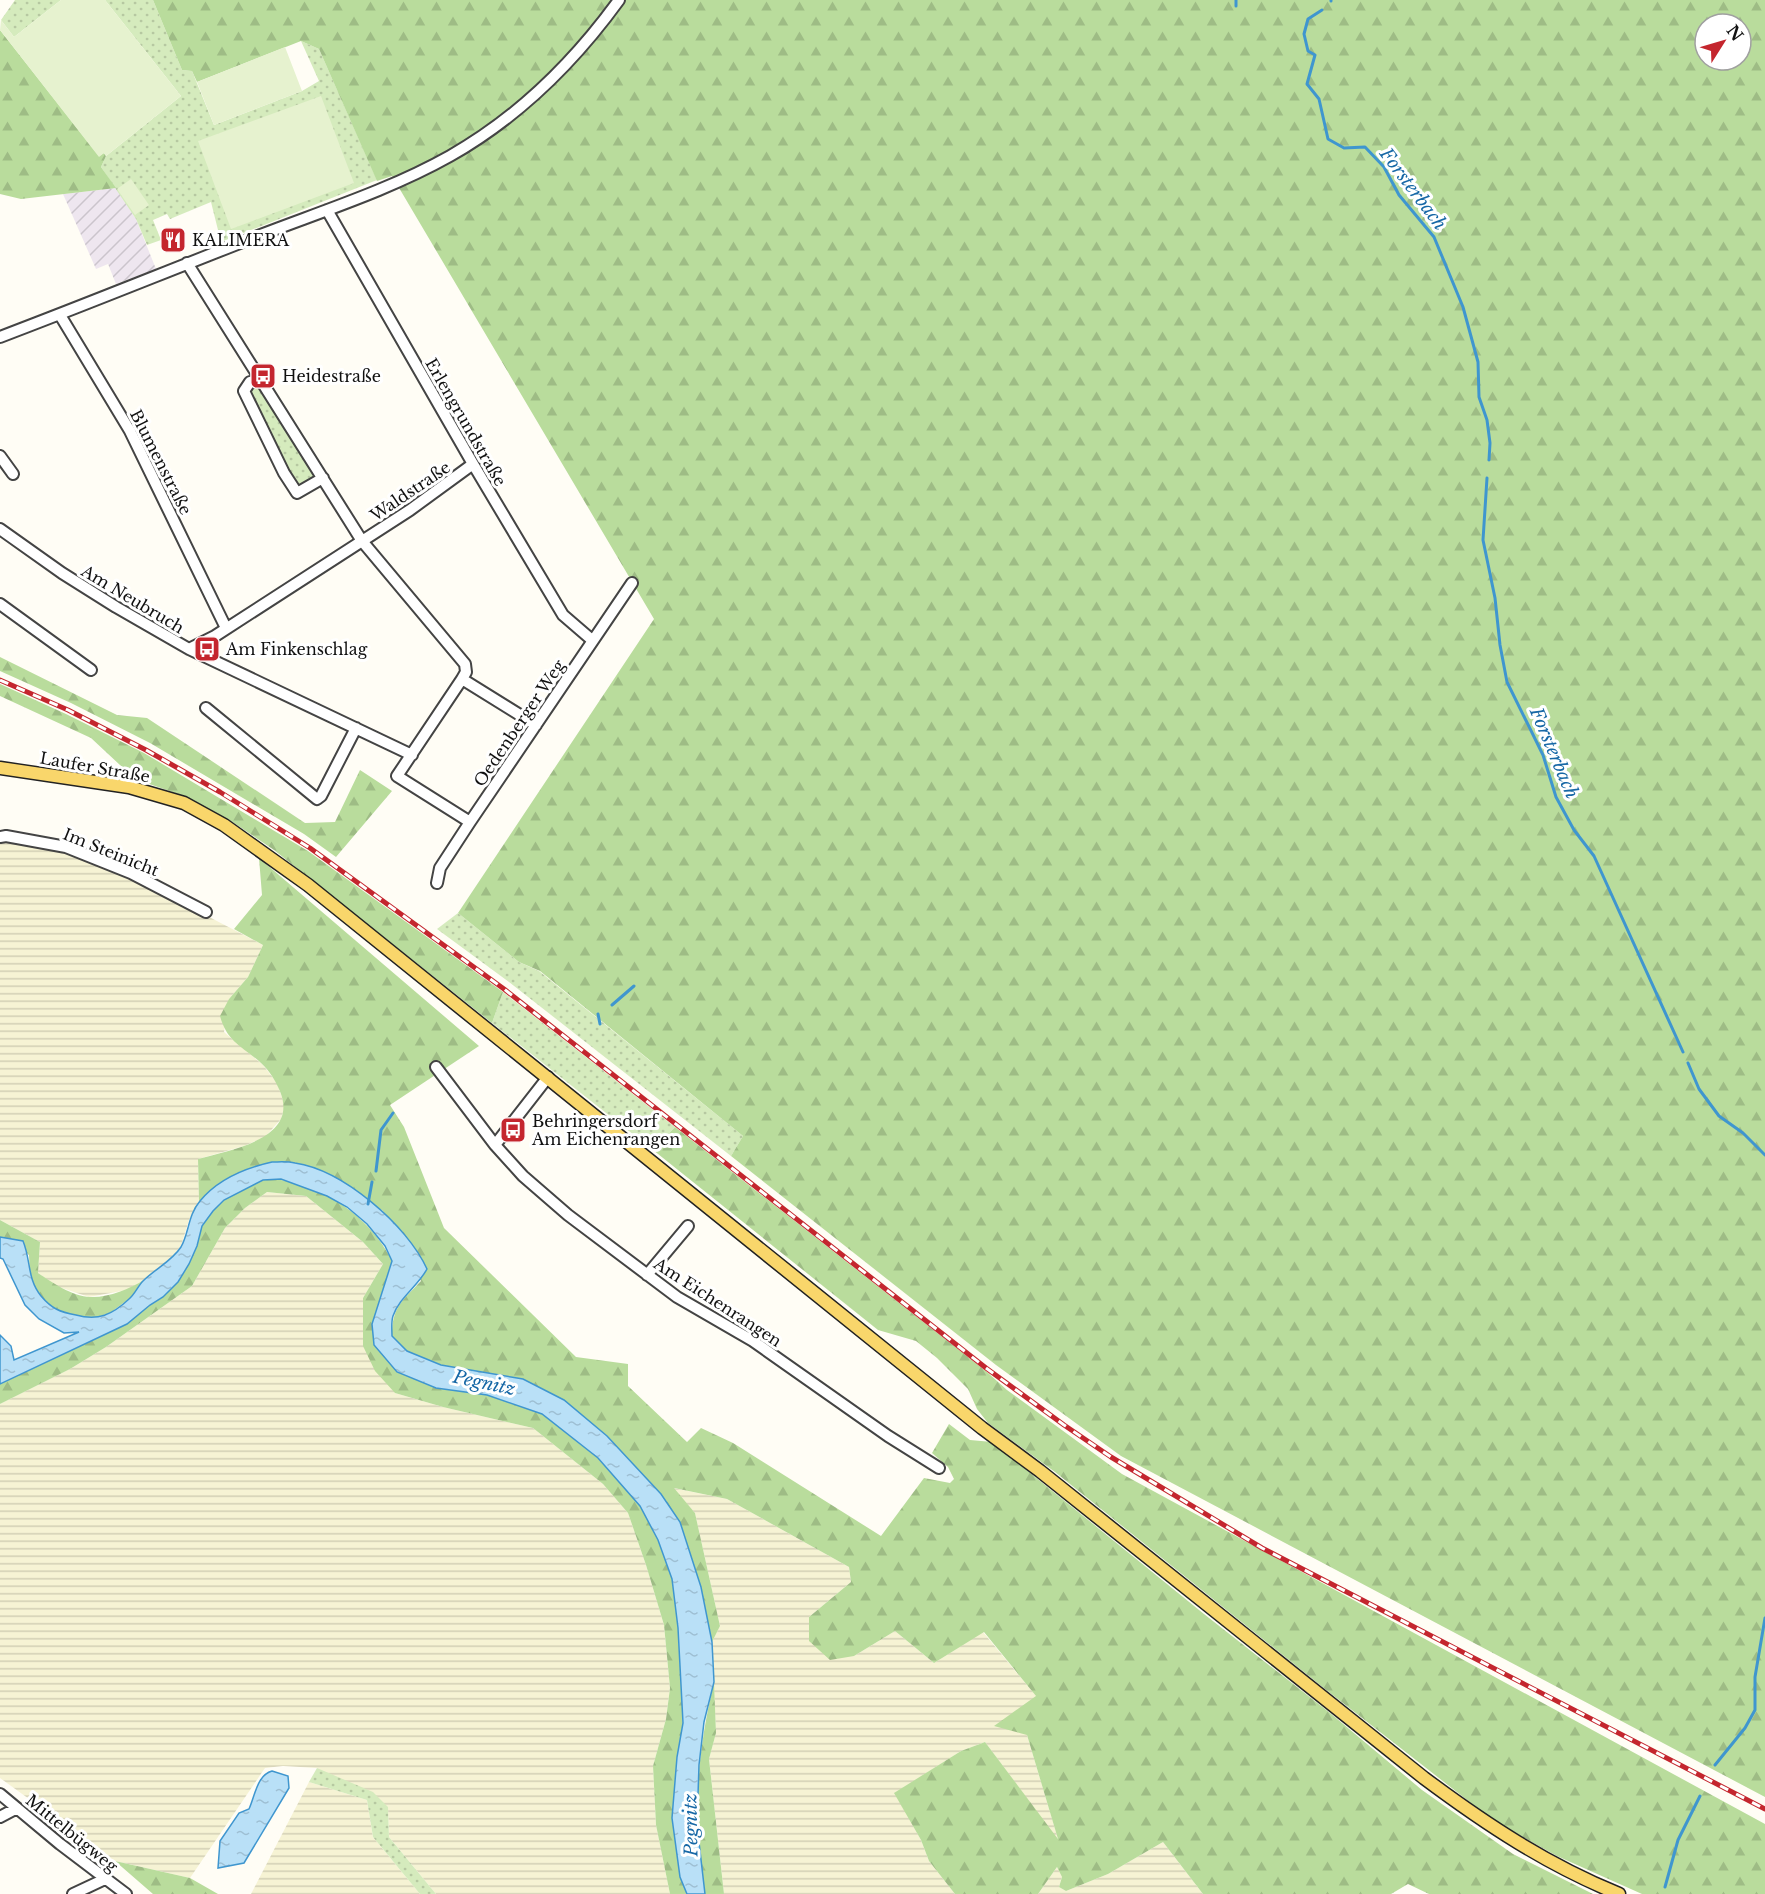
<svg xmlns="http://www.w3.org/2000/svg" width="1765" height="1894" font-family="'Libre Baskerville',serif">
<defs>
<pattern id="industrial-furrows" width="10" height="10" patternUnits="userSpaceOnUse" patternTransform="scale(1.5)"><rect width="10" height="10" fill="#eee6ef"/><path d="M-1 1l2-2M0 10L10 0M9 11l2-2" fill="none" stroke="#cbc4cc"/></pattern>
<pattern id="farmland-rules" width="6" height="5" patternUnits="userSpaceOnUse" patternTransform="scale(1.5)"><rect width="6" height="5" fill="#f6f3d4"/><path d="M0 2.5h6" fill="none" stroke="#d2cfb5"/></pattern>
<pattern id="green-dots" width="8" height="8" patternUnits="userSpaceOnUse" patternTransform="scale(1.5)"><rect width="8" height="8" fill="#d5ebbd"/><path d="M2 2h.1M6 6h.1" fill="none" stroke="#b6c8a1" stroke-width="1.8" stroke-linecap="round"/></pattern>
<pattern id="forest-firs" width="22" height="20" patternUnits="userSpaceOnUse" patternTransform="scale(1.5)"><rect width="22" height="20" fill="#b9dc9c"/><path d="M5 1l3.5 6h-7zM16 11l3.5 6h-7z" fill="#9ebc85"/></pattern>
<pattern id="water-ripples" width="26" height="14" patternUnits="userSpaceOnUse" patternTransform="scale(1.5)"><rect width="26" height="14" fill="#b9e0f7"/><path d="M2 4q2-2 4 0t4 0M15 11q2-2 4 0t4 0" fill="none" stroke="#9ebfd3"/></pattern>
</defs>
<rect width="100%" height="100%" fill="#fffdf5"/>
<path fill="url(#industrial-furrows)" d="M 116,188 L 136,219 L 156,269 L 116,284 L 108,264 L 96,269 L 63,194 Z"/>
<path fill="url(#farmland-rules)" d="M 6,842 L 65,850 L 130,876 L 263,945 L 248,977 L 229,999 L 224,1032 L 263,1065 L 277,1083 L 285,1106 L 281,1119 L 265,1137 L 244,1146 L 198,1159 L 199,1202 L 189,1220 L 181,1246 L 170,1259 L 144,1280 L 127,1290 L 89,1297 L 56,1286 L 38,1273 L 40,1242 L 0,1220 L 0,843 Z
M 267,1192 L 306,1196 L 363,1242 L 383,1264 L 363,1298 L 395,1393 L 443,1407 L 533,1428 L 603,1484 L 628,1513 L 646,1565 L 664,1625 L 670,1688 L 666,1719 L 653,1766 L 656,1825 L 670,1894 L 436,1894 L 389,1837 L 388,1808 L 317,1768 L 283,1766 L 265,1768 L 190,1878 L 115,1861 L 0,1778 L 0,1404 L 70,1369 L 106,1347 L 192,1286 L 225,1228 L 245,1208 Z
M 673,1488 L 727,1499 L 849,1567 L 851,1582 L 809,1617 L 854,1656 L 895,1631 L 934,1663 L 983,1632 L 1037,1697 L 1027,1735 L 1059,1842 L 985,1742 L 961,1751 L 895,1793 L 921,1840 L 929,1861 L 955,1894 L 724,1894 L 709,1759 L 716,1733 L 712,1642 L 720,1626 L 695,1513 Z
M 309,1782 L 367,1800 L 373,1837 L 420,1894 L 251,1894 Z
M 1163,1842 L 1203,1894 L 1038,1894 L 1057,1867 L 1062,1877 L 1059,1887 L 1066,1891 L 1108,1874 Z"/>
<path fill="url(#green-dots)" d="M 15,0 L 61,0 L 14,37 L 1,20 Z
M 105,0 L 153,0 L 182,70 L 192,71 L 214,125 L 302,91 L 319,81 L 301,41 L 319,49 L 377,180 L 221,242 L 211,202 L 170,219 L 167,214 L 153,220 L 161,240 L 147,245 L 136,219 L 101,167 L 106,156 L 181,96 Z
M 256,385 L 260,386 L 317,478 L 298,488 L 248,395 L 251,387 Z
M 458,913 L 519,962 L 539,971 L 743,1136 L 731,1156 L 509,982 L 437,929 Z
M 503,992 L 675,1127 L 653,1150 L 492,1023 Z
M 317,1768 L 373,1792 L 388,1807 L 389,1837 L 436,1894 L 420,1894 L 373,1837 L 367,1800 L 309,1782 Z"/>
<path fill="url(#forest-firs)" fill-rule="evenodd" d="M 153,0 L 1765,0 L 1765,1797 L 1121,1456 L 996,1365 L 731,1156 L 743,1136 L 540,971 L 519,962 L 458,913 L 654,619 L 392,176 L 377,181 L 319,49 L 301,41 L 197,82 L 192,71 L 182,70 ZM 1705,24 L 1741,24 L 1741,60 L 1705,60 Z
M 0,30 L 99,156 L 104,153 L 106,156 L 101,167 L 116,188 L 21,199 L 0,194 Z
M 0,657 L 117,715 L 147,718 L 305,823 L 335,822 L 360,770 L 392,791 L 336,857 L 304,834 L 150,743 L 71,703 L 0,671 Z
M 0,684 L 66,714 L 144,753 L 308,851 L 503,992 L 492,1023 L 274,850 L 231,821 L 178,794 L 135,779 L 91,738 L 0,696 Z
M 259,858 L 479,1046 L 390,1105 L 404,1127 L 444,1228 L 576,1357 L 628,1364 L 628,1386 L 687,1442 L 701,1428 L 733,1443 L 881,1536 L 924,1478 L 950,1483 L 954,1479 L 948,1467 L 932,1453 L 949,1424 L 970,1440 L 992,1442 L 1204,1614 L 1330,1713 L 1422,1790 L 1513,1854 L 1593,1894 L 1429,1894 L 1408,1884 L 1391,1894 L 1203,1894 L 1163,1842 L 1108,1874 L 1066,1891 L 1059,1887 L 1062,1877 L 1057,1867 L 1038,1894 L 955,1894 L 929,1861 L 921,1840 L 894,1793 L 961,1751 L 985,1742 L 1058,1839 L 1027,1735 L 994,1726 L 1036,1696 L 984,1632 L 934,1663 L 895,1631 L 854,1656 L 830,1660 L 809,1641 L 809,1617 L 851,1582 L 849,1567 L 727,1499 L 674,1488 L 695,1513 L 720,1626 L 712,1642 L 701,1587 L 680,1522 L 661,1494 L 607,1436 L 564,1400 L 523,1379 L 441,1365 L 407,1351 L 392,1336 C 392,1307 402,1301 421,1281 L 389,1219 L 382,1210 L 272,1162 C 243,1169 220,1181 199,1202 L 198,1159 C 229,1150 297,1140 281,1094 C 277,1083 270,1071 261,1063 C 242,1046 227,1042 220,1016 L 229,999 L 248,977 L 263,945 L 234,929 L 262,895 Z
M 675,1127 L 987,1372 L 1007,1390 L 1122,1474 L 1765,1824 L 1765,1894 L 1642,1894 L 1557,1856 L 1494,1821 L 1325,1689 L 1055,1472 L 988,1423 L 977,1409 L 968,1389 L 937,1358 L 916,1341 L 878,1330 L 653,1150 Z
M 263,1179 C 314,1177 371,1216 392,1261 L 372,1324 L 436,1388 L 487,1395 L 542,1414 L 598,1458 L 640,1506 L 658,1540 L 672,1579 L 678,1628 L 683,1723 L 677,1757 L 672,1818 L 680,1877 L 687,1894 L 670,1894 L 656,1825 L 653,1766 L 666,1719 L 670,1688 L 664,1625 L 646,1565 L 628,1513 L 603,1484 L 533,1428 L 443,1407 L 395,1393 L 375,1371 L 363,1346 L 363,1298 L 383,1264 L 363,1242 L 306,1196 L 267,1192 L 245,1208 L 225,1228 L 192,1286 L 106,1347 L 70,1369 L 0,1404 L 0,1384 L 127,1324 L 150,1305 L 163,1297 L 178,1282 L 189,1264 L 197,1246 L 202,1226 L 213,1211 L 224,1200 Z
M 0,1220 L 40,1242 L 38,1273 C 51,1282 74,1297 90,1297 C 108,1298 129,1289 144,1280 L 130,1298 L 110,1313 L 90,1319 L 58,1312 L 40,1296 L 30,1278 L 29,1255 L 15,1241 L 0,1237 Z
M 714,1682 L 716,1733 L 709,1759 L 724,1894 L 705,1894 C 702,1871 698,1848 697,1825 C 696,1776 703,1729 714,1682 Z
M 115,1861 L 190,1878 L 218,1894 L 153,1894 Z"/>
<path fill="#e6f2cf" d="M 61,0 L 105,0 L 181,96 L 106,156 L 104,153 L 99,157 L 0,30 L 1,20 L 14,37 Z
M 285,47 L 302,91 L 214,125 L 197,82 Z
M 321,96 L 354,183 L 231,229 L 198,141 Z
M 131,179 L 149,205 L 135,215 L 117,189 Z"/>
<path fill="url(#water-ripples)" stroke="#3f96cf" stroke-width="1.5" d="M 272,1162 C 279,1162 287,1161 295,1163 C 343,1170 407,1225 427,1269 C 418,1286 399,1298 393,1316 C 391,1322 392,1330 392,1336 L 407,1351 L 441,1365 L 523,1379 L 564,1400 L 607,1436 L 661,1494 L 680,1522 L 701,1587 L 712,1642 L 714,1682 L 704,1722 L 699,1765 L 697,1825 L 705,1894 L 687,1894 L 680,1877 L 672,1818 L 677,1757 L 683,1723 L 678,1628 L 672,1579 L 658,1540 L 640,1506 L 598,1458 L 542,1414 L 487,1395 L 436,1388 L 397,1372 L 374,1345 L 372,1324 L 392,1261 L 385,1246 L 367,1224 L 347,1207 L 327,1196 L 281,1179 L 263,1180 L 224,1200 L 213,1211 L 202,1226 L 197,1246 L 189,1264 L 178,1282 L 163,1297 L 150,1305 L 127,1324 L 0,1384 L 0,1335 L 11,1346 L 14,1360 L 79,1332 L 64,1333 L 39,1319 L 25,1305 L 3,1259 L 0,1258 L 0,1237 L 23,1241 C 31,1260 27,1279 41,1296 C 52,1309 60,1312 76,1315 C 98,1321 112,1315 129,1299 C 135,1294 138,1286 143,1281 C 155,1269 172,1261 181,1247 C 189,1233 188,1215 200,1201 C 218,1179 245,1168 272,1162 Z
M 272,1771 L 288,1776 L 289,1788 L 244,1863 L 218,1868 L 220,1841 L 239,1813 L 249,1809 C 255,1796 257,1775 272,1771 Z"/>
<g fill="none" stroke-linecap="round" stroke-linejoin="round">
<path stroke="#3f96cf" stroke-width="3" d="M 1331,1 L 1331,0
M 1236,6 L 1236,0
M 1322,10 L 1308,19 L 1304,34 L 1308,51 L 1315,55 L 1307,84 L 1319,99 L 1328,139 L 1344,148 L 1365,147 L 1384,167 L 1399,195 L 1434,237 L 1463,307 L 1478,362 L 1479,397 L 1487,420 L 1490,443 L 1489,460
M 1487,478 L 1483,540 L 1495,598 L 1500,645 L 1507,682 L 1543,755 L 1556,797 L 1574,830 L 1594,856 L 1683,1052
M 612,1005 L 634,986
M 598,1014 L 600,1024
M 1688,1063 L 1699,1089 L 1719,1116 L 1743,1133 L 1765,1155
M 376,1171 L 381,1130 L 393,1113
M 368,1204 L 372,1182
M 1715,1765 L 1745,1728 L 1755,1710 L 1755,1677 L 1765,1618
M 1665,1887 L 1678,1840 L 1700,1796"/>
<g stroke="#444" stroke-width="14">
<path id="minor" d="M 327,210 L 473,464 L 563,615 L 592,640
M 187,263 L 362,541 L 465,664 L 466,672 L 462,679 L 397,776 L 470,822
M 60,315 L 130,431 L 226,628
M 0,337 C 82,306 163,273 245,241 C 313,214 386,192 450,156 C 517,118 574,62 619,0
M 260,380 L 250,382 L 244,391 L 284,473 L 297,493 L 323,478
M 0,456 L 13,474
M 0,529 L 62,573 L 116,607 L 189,649 L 412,755
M 0,604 L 91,670
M 189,649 L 215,636 L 410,510 L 473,464
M 462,679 L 536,725
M 206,708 L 317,799 L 321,796 L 356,728
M 0,837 L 6,836 L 66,847 L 131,873 L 206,912
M 437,883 L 440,868 L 470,822 L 632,583
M 436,1067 L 495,1145 L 523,1176 L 568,1215 L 677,1297 L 753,1341 L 888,1436 L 939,1468
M 495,1145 L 548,1077
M 647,1275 L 688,1226
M 0,1794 L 60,1844 L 126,1894
M 0,1817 L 17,1808
M 73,1894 L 105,1879"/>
</g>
<g stroke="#222" stroke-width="15">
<path id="major" d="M 0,768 L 129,787 L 184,803 L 224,825 L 308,885 L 982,1428 L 1040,1471 L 1424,1778 C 1487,1825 1546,1864 1619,1894"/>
</g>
<use href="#minor" stroke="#fff" stroke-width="10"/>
<use href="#major" stroke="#f9d66b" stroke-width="12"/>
<g stroke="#c4262e" stroke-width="5">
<path id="rail" d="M 0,680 L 68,710 L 146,750 L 220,792 L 310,848 L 504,989 L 986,1368 L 1064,1425 L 1111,1457 L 1262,1548 L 1765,1809"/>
</g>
<use href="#rail" stroke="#fff" stroke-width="3" stroke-dasharray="9" stroke-linecap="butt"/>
</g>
<defs>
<g id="restaurant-square" transform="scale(1.35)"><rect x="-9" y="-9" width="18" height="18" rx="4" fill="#c4262e" stroke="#fff"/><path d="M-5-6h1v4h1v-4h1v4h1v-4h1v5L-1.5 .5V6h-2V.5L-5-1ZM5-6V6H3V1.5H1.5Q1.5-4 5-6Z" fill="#fff"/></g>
<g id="bus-square" transform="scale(1.35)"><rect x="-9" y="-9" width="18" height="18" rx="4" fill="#c4262e" stroke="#fff"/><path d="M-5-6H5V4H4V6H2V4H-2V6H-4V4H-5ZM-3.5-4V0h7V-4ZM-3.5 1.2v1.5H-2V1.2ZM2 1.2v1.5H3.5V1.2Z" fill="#fff"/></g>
</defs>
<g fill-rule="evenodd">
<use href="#restaurant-square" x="173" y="240"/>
<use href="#bus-square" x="263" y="376"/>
<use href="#bus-square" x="207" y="649"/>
<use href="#bus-square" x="513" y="1130"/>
</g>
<g text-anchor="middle" stroke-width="6" stroke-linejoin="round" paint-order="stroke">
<g font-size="16" fill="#111" stroke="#fff" text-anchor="start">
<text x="192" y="246">KALIMERA</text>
<text x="282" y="382">Heidestraße</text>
<text x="226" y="655">Am Finkenschlag</text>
<text x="532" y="1127">Behringersdorf<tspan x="532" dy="18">Am Eichenrangen</tspan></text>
</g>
<g font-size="16" fill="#111" stroke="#fff">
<text transform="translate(466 422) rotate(60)" y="6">Erlengrundstraße</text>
<text transform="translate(161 462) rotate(63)" y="6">Blumenstraße</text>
<text transform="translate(410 491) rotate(-34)" y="6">Waldstraße</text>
<text transform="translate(133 599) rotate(31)" y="6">Am Neubruch</text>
<text transform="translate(519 723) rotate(-56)" y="6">Oedenberger Weg</text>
<text transform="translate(95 767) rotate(10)" y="6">Laufer Straße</text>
<text transform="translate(111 852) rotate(22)" y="6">Im Steinicht</text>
<text transform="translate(718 1302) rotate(33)" y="6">Am Eichenrangen</text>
<text transform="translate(72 1833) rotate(39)" y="6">Mittelbügweg</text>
</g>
<g font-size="18" font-style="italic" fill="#1768a6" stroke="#fff">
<text transform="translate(1413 189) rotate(53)" y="6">Forsterbach</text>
<text transform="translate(1554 753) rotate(67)" y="6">Forsterbach</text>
<text transform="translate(484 1383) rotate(12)" y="6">Pegnitz</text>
<text transform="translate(691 1825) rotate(-91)" y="6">Pegnitz</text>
</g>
</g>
<g transform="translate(1723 42) rotate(53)"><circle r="28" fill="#ffffff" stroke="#a0a0a0" stroke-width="1.5"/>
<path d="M0-4.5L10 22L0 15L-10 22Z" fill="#c4262e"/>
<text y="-9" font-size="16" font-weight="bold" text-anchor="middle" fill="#111111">N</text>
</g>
</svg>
